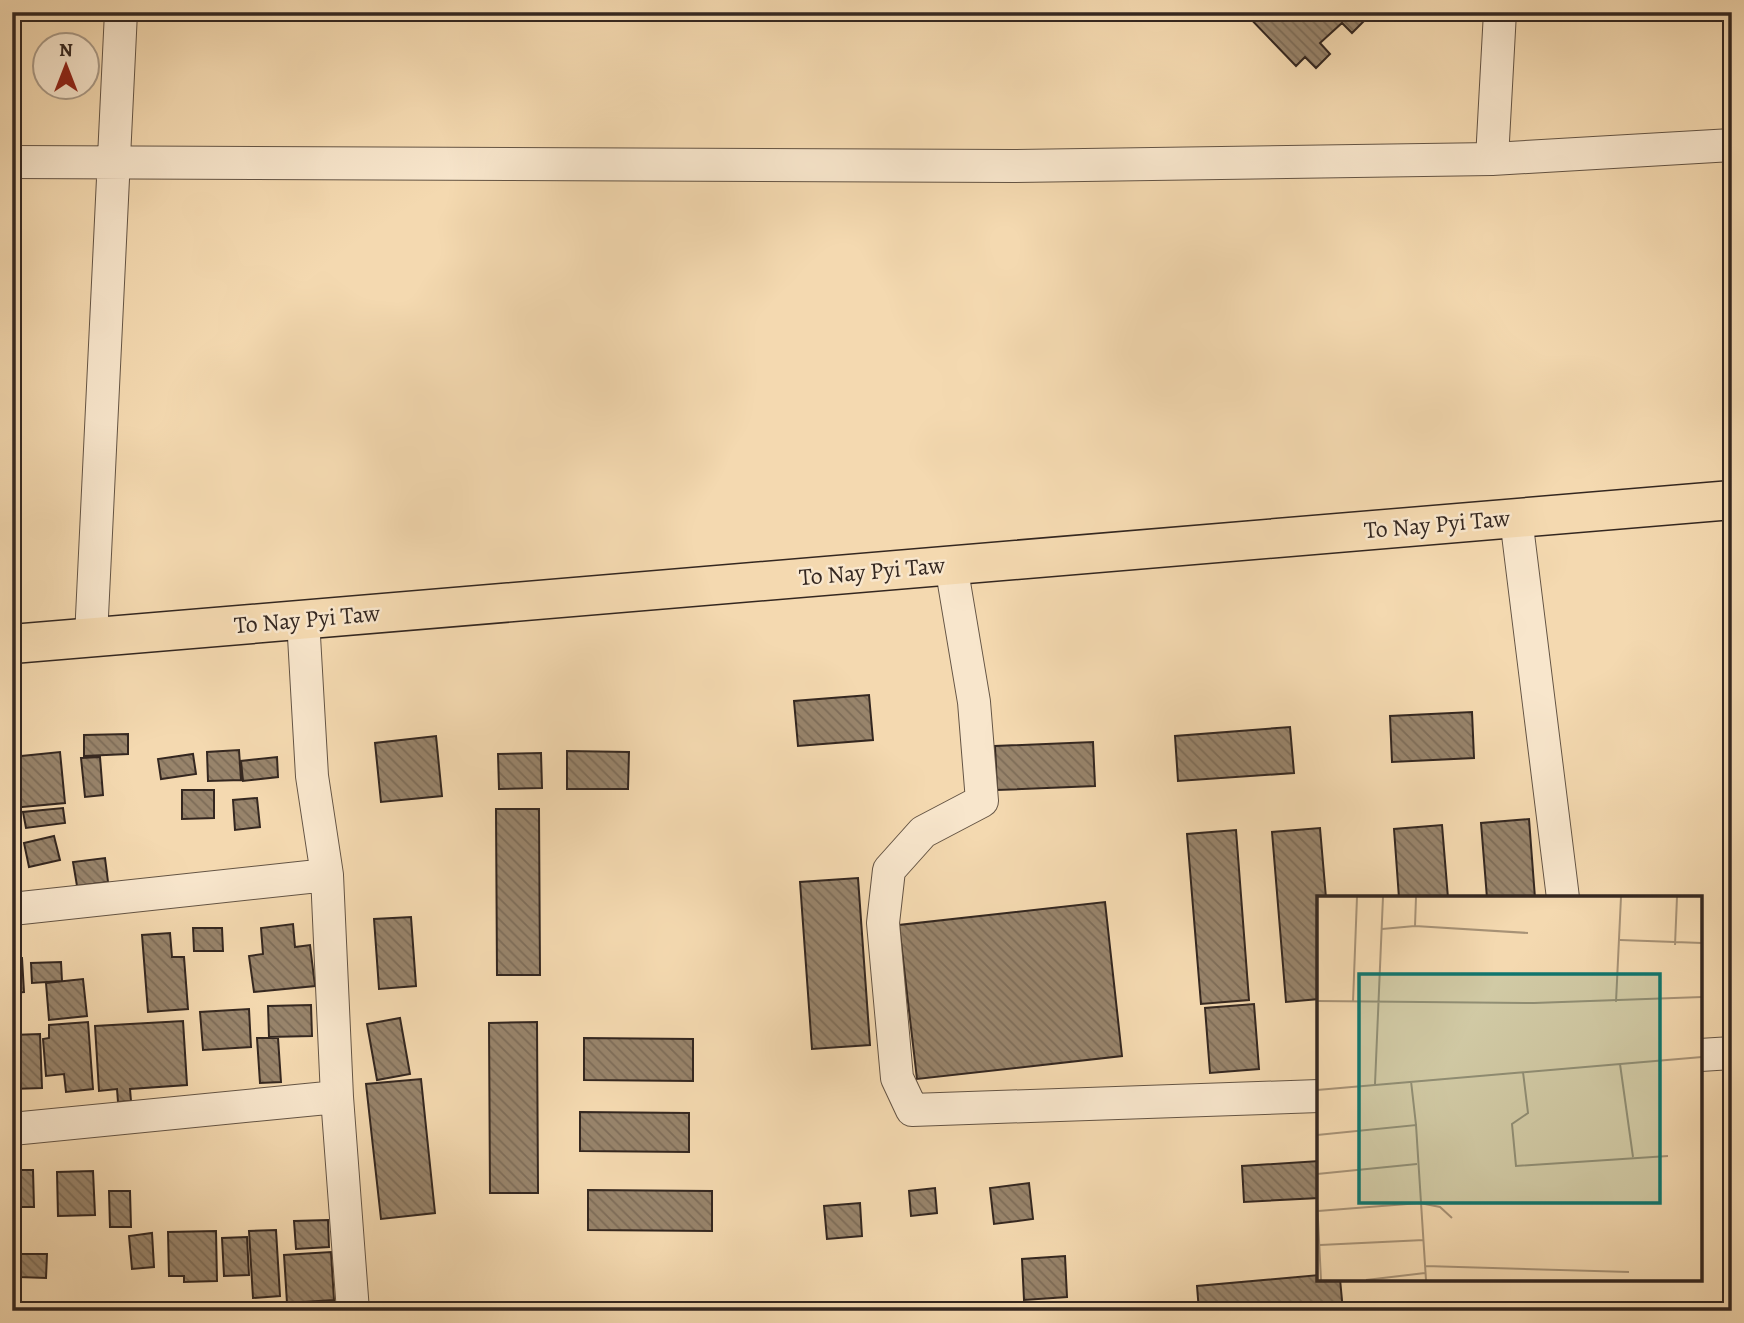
<svg xmlns="http://www.w3.org/2000/svg" width="1744" height="1323" font-family="Alegreya,serif">
<defs>
<pattern id="building-back-hatch" width="6" height="6" patternUnits="userSpaceOnUse" patternTransform="scale(1.75)"><rect width="6" height="6" fill="#98846b"/><path d="M-1 5l2 2M0 0l6 6M5-1l2 2" fill="none" stroke="#7d6c58"/></pattern>
</defs>
<rect width="100%" height="100%" fill="#f4d9b0"/>
<filter id="stains"><feTurbulence type="fractalNoise" baseFrequency=".00286" numOctaves="4"/><feColorMatrix values="0 0 0 0 .2 0 0 0 0 .09 0 0 0 0 .02 0 0 0 .5 -.17"/></filter>
<radialGradient id="worn" r=".72"><stop offset=".6" stop-color="#630" stop-opacity="0"/><stop offset="1" stop-color="#630" stop-opacity=".3"/></radialGradient>
<path fill="url(#building-back-hatch)" stroke="#342720" stroke-width="2" d="M 1244,12 L 1358,12 L 1365,20 L 1352,33 L 1342,23 L 1320,43 L 1330,54 L 1316,68 L 1305,57 L 1296,66 Z
M 869,695 L 873,740 L 798,746 L 794,701 Z
M 1472,712 L 1474,758 L 1392,762 L 1390,716 Z
M 1290,727 L 1294,773 L 1178,781 L 1175,736 Z
M 128,734 L 128,754 L 84,756 L 84,735 Z
M 436,736 L 442,796 L 381,802 L 375,743 Z
M 1093,742 L 1095,786 L 997,790 L 995,746 Z
M 239,750 L 241,780 L 208,781 L 207,752 Z
M 567,751 L 629,752 L 628,789 L 567,789 Z
M 60,752 L 65,803 L 12,808 L 12,757 Z
M 541,753 L 542,788 L 499,789 L 498,754 Z
M 193,754 L 196,774 L 161,779 L 158,759 Z
M 100,757 L 103,795 L 85,797 L 81,758 Z
M 277,757 L 278,777 L 243,781 L 241,761 Z
M 182,790 L 214,790 L 214,818 L 182,819 Z
M 257,798 L 260,827 L 235,830 L 233,800 Z
M 63,808 L 65,823 L 26,828 L 23,812 Z
M 496,809 L 539,809 L 540,975 L 497,975 Z
M 1529,819 L 1535,898 L 1487,898 L 1481,823 Z
M 1442,825 L 1448,898 L 1399,898 L 1394,829 Z
M 1320,828 L 1326,898 L 1319,898 L 1319,999 L 1286,1002 L 1272,832 Z
M 1236,830 L 1249,1000 L 1201,1004 L 1187,834 Z
M 54,836 L 60,860 L 29,867 L 24,843 Z
M 105,858 L 108,882 L 77,886 L 73,862 Z
M 858,878 L 870,1045 L 812,1049 L 800,882 Z
M 1105,902 L 1122,1056 L 917,1079 L 899,925 Z
M 411,917 L 416,986 L 379,989 L 374,919 Z
M 293,924 L 295,947 L 310,945 L 315,986 L 254,992 L 249,956 L 263,954 L 261,928 Z
M 193,928 L 222,928 L 223,951 L 194,951 Z
M 170,933 L 172,957 L 184,957 L 188,1009 L 148,1012 L 142,935 Z
M 22,958 L 24,992 L 12,993 L 12,959 Z
M 61,962 L 62,981 L 32,983 L 31,963 Z
M 83,979 L 87,1016 L 49,1020 L 46,983 Z
M 1254,1004 L 1259,1069 L 1210,1073 L 1205,1008 Z
M 311,1005 L 312,1036 L 269,1037 L 268,1006 Z
M 249,1009 L 251,1047 L 203,1050 L 200,1012 Z
M 400,1018 L 410,1074 L 377,1080 L 367,1024 Z
M 183,1021 L 187,1085 L 130,1089 L 131,1101 L 118,1102 L 117,1089 L 99,1091 L 95,1026 Z
M 88,1022 L 93,1089 L 66,1092 L 64,1074 L 46,1076 L 43,1039 L 49,1038 L 49,1025 Z
M 537,1022 L 538,1193 L 490,1193 L 489,1023 Z
M 40,1034 L 42,1088 L 12,1089 L 12,1035 Z
M 257,1038 L 278,1038 L 281,1082 L 260,1083 Z
M 584,1038 L 693,1039 L 693,1081 L 584,1080 Z
M 421,1079 L 435,1213 L 381,1219 L 366,1084 Z
M 580,1112 L 689,1113 L 689,1152 L 580,1151 Z
M 1319,1161 L 1319,1198 L 1244,1202 L 1242,1166 Z
M 12,1170 L 33,1170 L 34,1207 L 12,1207 Z
M 93,1171 L 95,1215 L 58,1216 L 57,1172 Z
M 1029,1183 L 1033,1219 L 994,1224 L 990,1188 Z
M 935,1188 L 937,1213 L 911,1216 L 909,1191 Z
M 588,1190 L 712,1191 L 712,1231 L 588,1230 Z
M 109,1191 L 130,1191 L 131,1227 L 110,1227 Z
M 860,1203 L 862,1236 L 827,1239 L 824,1206 Z
M 328,1220 L 329,1247 L 296,1249 L 294,1221 Z
M 276,1230 L 280,1296 L 253,1298 L 249,1231 Z
M 216,1231 L 217,1281 L 184,1282 L 184,1276 L 169,1276 L 168,1232 Z
M 152,1233 L 154,1267 L 132,1269 L 129,1236 Z
M 247,1237 L 249,1275 L 224,1276 L 222,1238 Z
M 331,1252 L 334,1300 L 287,1303 L 284,1255 Z
M 19,1254 L 47,1254 L 46,1278 L 19,1277 Z
M 1065,1256 L 1067,1297 L 1024,1300 L 1022,1259 Z
M 1319,1275 L 1319,1279 L 1340,1279 L 1343,1311 L 1199,1311 L 1197,1286 Z"/>
<g fill="none" stroke-linecap="round" stroke-linejoin="round">
<g stroke="#645444" stroke-width="34">
<path id="street" d="M 1492,159 L 1500,12
M 12,162 L 1012,166 L 1492,159 L 1732,145
M 1516,518 L 1563,898
M 951,565 L 974,702 L 982,801 L 923,832 L 889,870 L 883,923 L 897,1078 L 912,1110 L 1319,1096
M 303,619 L 312,776 L 327,875
M 91,637 L 121,12
M 12,909 L 327,875 L 337,1097 L 353,1311
M 1700,1055 L 1732,1053
M 12,1129 L 337,1097"/>
</g>
<g stroke="#342720" stroke-width="41">
<path id="primary" d="M 12,644 L 1732,500"/>
</g>
<use href="#street" stroke="#f8e6cc" stroke-width="32"/>
<use href="#primary" stroke="#f4d9b0" stroke-width="38"/>
</g>
<g text-anchor="middle" stroke-width="5" stroke-linejoin="round" paint-order="stroke">
<g font-size="24" fill="#342720" stroke="#f8e6cc">
<text transform="translate(1437 524) rotate(-5)" y="8">To Nay Pyi Taw</text>
<text transform="translate(872 571) rotate(-5)" y="8">To Nay Pyi Taw</text>
<text transform="translate(307 619) rotate(-5)" y="8">To Nay Pyi Taw</text>
</g>
</g>
<g transform="translate(1317 896)">
<rect width="385" height="385" fill="#f4d9b0"/>
<path fill="none" stroke="#a79276" stroke-width="2" d="M 98,30 L 99,1M 65,33 L 98,30 L 211,37M 303,44 L 385,47M 358,49 L 360,1M 0,105 L 217,107 L 385,101M 36,106 L 40,1M 299,106 L 304,1M 303,168 L 316,261M 206,176 L 211,217 L 195,228 L 199,270 L 351,260M 94,185 L 99,229M 58,188 L 66,1M 0,194 L 385,161M 0,239 L 99,229 L 109,384M 0,278 L 100,268M 0,304 L 4,384M 1,315 L 103,307 L 123,311 L 135,322M 3,349 L 107,344M 108,370 L 312,376M 49,384 L 108,377"/>
<path fill="#0f766e" fill-opacity="0.15" stroke="#0f766e" stroke-width="3.5" d="M 42,78 L 343,78 L 343,307 L 42,307 Z"/>
<rect width="385" height="385" fill="none" stroke="#342720" stroke-width="3.5"/>
</g>
<rect width="1744" height="1323" fill="none" stroke="#f4d9b0" stroke-width="42"/>
<rect x="14" y="14" width="1716" height="1295" fill="none" stroke="#342720" stroke-width="3.5"/>
<rect x="21" y="21" width="1702" height="1281" fill="none" stroke="#342720" stroke-width="2"/>
<g transform="translate(66 66)"><circle r="33" fill="#f8e6cc" stroke="#aa9a87" stroke-width="2"/>
<path d="M0-5L12 26L0 18L-12 26Z" fill="#8f2418"/>
<text y="-10" font-size="19" font-weight="bold" text-anchor="middle" fill="#342720">N</text>
</g>
<rect width="100%" height="100%" filter="url(#stains)"/>
<rect width="100%" height="100%" fill="url(#worn)"/>
</svg>
